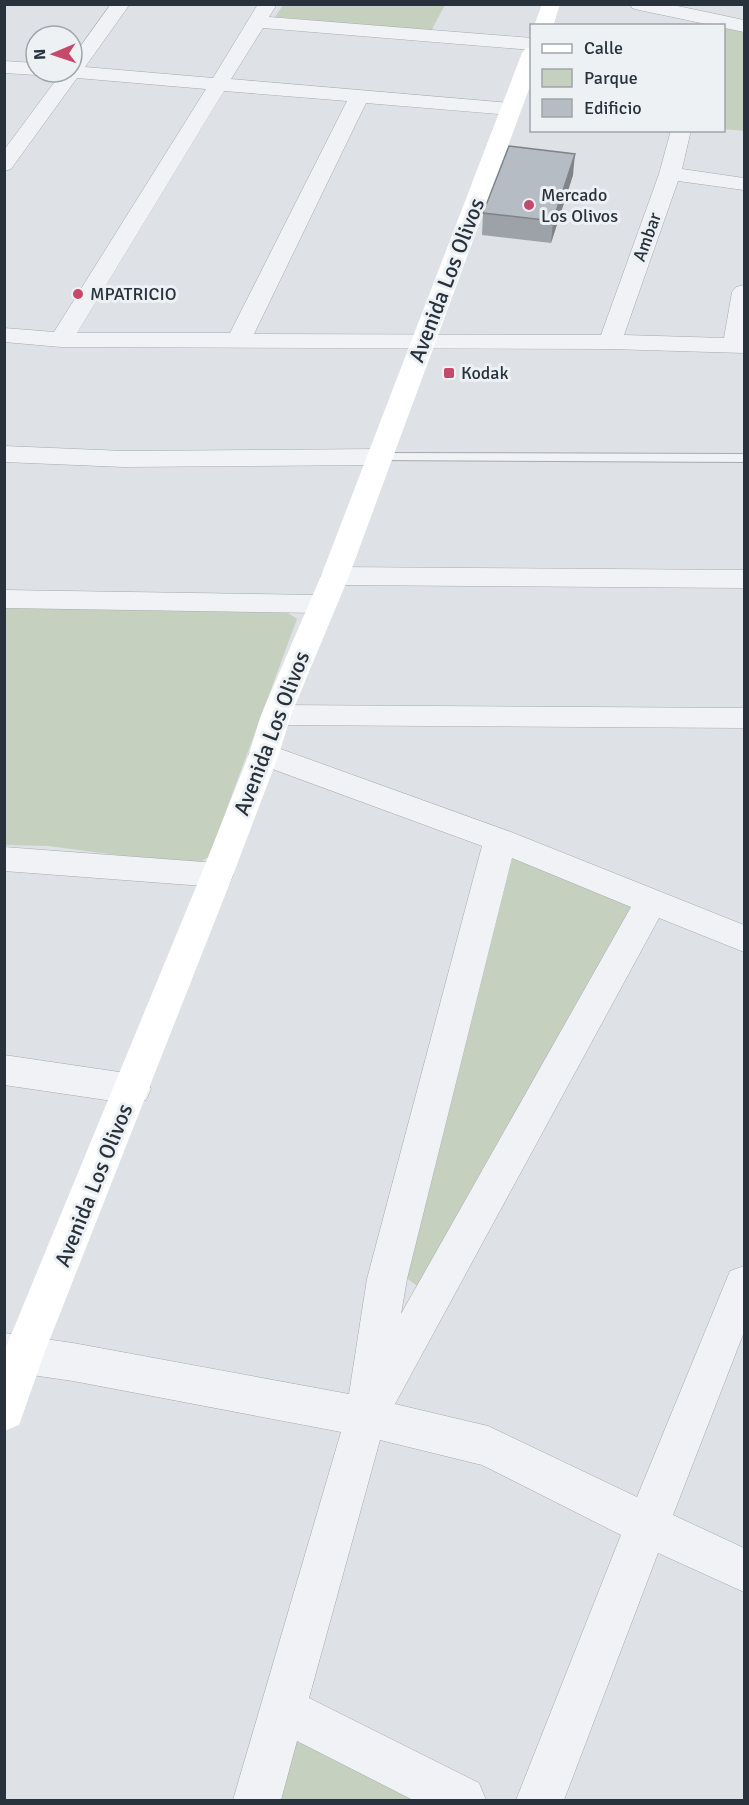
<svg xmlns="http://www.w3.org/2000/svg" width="749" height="1805" font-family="Signika,sans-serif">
<rect width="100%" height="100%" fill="#dee2e6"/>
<path fill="#c6d0bf" d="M 283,5 L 445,5 L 431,31 L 275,17 Z
M 717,24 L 744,30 L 744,131 L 724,129 L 724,26 Z
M 5,607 L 279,607 L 297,619 L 209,857 L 194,865 L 48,846 L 5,845 Z
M 504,852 L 636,906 L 423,1290 L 398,1272 Z
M 297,1732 L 433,1800 L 278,1800 Z"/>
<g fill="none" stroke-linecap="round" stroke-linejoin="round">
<g stroke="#a4aab0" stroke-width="2">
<path id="lane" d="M 379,453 L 744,454 L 744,462 L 374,460 L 373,457 Z"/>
</g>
<g stroke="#a4aab0" stroke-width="1">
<path id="street" d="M 111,4 L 130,4 L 85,67 L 213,78 L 258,4 L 277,4 L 269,17 L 532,38 L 532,50 L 263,28 L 231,79 L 511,103 L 518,105 L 521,109 L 518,113 L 511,115 L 366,103 L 254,334 L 601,335 L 659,174 L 671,130 L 691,130 L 682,169 L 744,178 L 744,190 L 678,181 L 624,335 L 724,338 L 732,292 L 736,287 L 744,285 L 744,353 L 610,349 L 61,347 L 4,342 L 4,328 L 54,332 L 206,89 L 77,78 L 11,169 L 4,171 L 4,150 L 62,72 L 72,72 L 72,58 ZM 224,91 L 347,101 L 230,333 L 77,333 Z
M 630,4 L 668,4 L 744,20 L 744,32 L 639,10 L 632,8 Z
M 4,61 L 36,63 L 36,72 L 44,72 L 36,75 L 4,73 Z
M 4,446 L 124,451 L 379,449 L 388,452 L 392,457 L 388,462 L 379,465 L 124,467 L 4,462 Z
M 335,567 L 744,570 L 744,588 L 335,585 L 325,582 L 321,576 L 325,570 Z
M 4,590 L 321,595 L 331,597 L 335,604 L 331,611 L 321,613 L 4,608 Z
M 276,705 L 744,708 L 744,728 L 276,725 L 265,722 L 261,715 L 265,708 Z
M 264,743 L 511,832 L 744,925 L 744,952 L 659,918 L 395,1404 L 488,1426 L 637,1497 L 730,1271 L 744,1266 L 744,1332 L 673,1515 L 744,1548 L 744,1592 L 658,1553 L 564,1800 L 516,1800 L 621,1535 L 482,1465 L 380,1440 L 309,1698 L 479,1783 L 486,1800 L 413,1800 L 297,1741 L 281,1800 L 233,1800 L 341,1432 L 73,1381 L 4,1371 L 4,1333 L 73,1343 L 349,1394 L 367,1279 L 482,846 L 253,762 L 249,754 L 253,746 ZM 512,858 L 631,907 L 401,1314 L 407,1279 Z
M 4,847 L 217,863 L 229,866 L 233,875 L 229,884 L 217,887 L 4,871 Z
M 4,1055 L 133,1074 L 146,1078 L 151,1089 L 146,1100 L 133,1104 L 4,1085 Z"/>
</g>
<use href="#lane" fill="#f0f2f5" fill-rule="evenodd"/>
<use href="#street" fill="#f0f2f5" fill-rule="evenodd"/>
<path fill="#fff" fill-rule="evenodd" d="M 542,4 L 560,4 L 553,26 L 534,26 Z
M 532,47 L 532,81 L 349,576 L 291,715 L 279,754 L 233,875 L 44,1354 L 19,1425 L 4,1431 L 4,1352 L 201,875 L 249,754 L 261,715 L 321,576 L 522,53 L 525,49 Z"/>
</g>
<path fill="#9ca2a8" d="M 573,175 L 551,243 L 482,235 L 483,213 Z"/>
<path fill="#7f8488" d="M 575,154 L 573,175 L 551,243 L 553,221 Z"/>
<path fill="#b5bcc3" stroke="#7f8488" stroke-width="1.5" d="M 509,146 L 575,154 L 553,221 L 483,213 Z"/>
<g fill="#c6486b" stroke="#edf1f4" stroke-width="2">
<circle cx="529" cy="205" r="6"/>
<circle cx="78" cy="294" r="6"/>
<rect x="443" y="367" width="12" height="12" rx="3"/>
</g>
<g text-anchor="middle" stroke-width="6" stroke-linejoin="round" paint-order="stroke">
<g font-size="18" fill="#28323c" stroke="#edf1f4" text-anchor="start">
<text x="541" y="201">Mercado<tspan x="541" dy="21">Los Olivos</tspan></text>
<text x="90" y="300">MPATRICIO</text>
<text x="461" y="379">Kodak</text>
</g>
<g font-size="18" fill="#28323c" stroke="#edf1f4">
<text transform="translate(647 237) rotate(-70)" y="6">Ambar</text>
</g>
<g font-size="22" fill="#28323c" stroke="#edf1f4">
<text transform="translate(446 280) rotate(-69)" y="8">Avenida Los Olivos</text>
<text transform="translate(271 733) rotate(-69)" y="8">Avenida Los Olivos</text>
<text transform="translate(93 1185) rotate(-68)" y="8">Avenida Los Olivos</text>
</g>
</g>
<rect width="749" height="1805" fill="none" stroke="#28323c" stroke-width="12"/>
<rect x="530" y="24" width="195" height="108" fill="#edf1f4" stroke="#9ea5aa" stroke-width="1.5"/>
<rect x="542" y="44" width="30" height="9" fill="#ffffff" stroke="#9ea5aa" stroke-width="1.5"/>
<text x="584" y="54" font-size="18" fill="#28323c">Calle</text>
<rect x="542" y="69" width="30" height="18" fill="#c6d0bf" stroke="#9ea5aa" stroke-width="1.5"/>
<text x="584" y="84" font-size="18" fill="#28323c">Parque</text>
<rect x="542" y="99" width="30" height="18" fill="#b5bcc3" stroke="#9ea5aa" stroke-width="1.5"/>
<text x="584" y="114" font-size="18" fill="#28323c">Edificio</text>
<g transform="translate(54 54) rotate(268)"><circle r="28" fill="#edf1f4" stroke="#9ea5aa" stroke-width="1.5"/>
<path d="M0-4.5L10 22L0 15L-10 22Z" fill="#c6486b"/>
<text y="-9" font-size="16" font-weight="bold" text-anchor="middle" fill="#28323c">N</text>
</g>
</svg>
